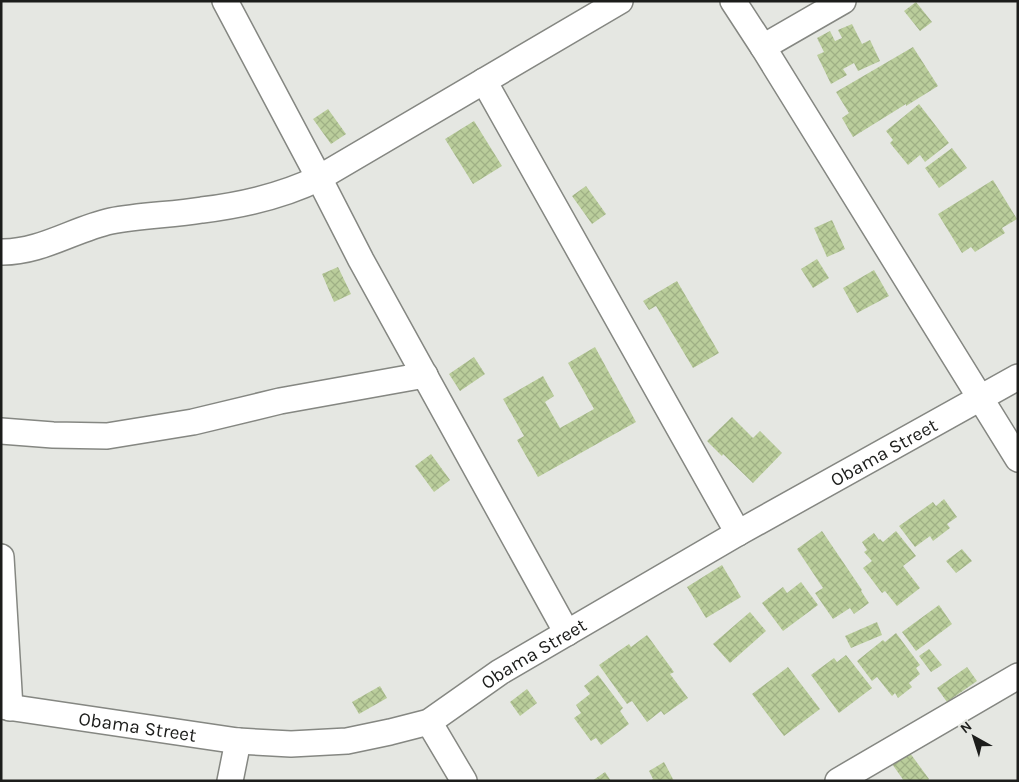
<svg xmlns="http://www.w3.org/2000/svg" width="1019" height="782" font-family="Karla,sans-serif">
<defs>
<pattern id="building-cross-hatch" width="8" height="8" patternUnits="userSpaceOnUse" patternTransform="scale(1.25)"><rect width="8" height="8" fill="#bacd9b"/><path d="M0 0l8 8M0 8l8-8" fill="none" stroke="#9fb085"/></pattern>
</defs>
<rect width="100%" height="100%" fill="#e5e7e2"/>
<path fill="url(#building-cross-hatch)" d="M 916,2 L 932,22 L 920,31 L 904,11 Z
M 852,24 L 862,44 L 870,40 L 880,61 L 858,71 L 854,63 L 843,69 L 847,75 L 831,84 L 817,55 L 824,52 L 817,38 L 830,31 L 835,41 L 842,38 L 838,30 Z
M 913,47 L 938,86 L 906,106 L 906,104 L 853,137 L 842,118 L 849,113 L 836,92 Z
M 919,104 L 949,143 L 925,162 L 920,155 L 908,165 L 890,143 L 893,140 L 886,131 Z
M 328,109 L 346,134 L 331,144 L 313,119 Z
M 474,121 L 502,166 L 473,184 L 445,139 Z
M 952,148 L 967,168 L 939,188 L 925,168 Z
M 993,180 L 1017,219 L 1002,228 L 1005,233 L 975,252 L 971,247 L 962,253 L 938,214 Z
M 586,186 L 606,214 L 592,224 L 572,196 Z
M 832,220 L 845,249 L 827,257 L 814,228 Z
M 817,259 L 829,278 L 813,288 L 801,269 Z
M 338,267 L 351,294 L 334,302 L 322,274 Z
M 874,270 L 889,296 L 857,313 L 843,288 Z
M 677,281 L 719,353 L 693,368 L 656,306 L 649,310 L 643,301 Z
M 595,347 L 636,422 L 538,477 L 517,440 L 524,436 L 503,399 L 543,376 L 554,396 L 545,402 L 560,428 L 594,409 L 568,363 Z
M 474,357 L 485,374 L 460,391 L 449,374 Z
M 732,417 L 753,438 L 760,431 L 782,453 L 753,483 L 723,454 L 722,456 L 707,441 Z
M 431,454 L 450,480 L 434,492 L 415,466 Z
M 944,499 L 957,517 L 947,524 L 950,528 L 933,541 L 930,536 L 915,547 L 899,526 L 933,502 L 936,506 Z
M 822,531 L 862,590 L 861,591 L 869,603 L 854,614 L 850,608 L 833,619 L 815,593 L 823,588 L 797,549 Z
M 896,531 L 916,556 L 903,566 L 920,588 L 897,606 L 885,591 L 882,593 L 863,568 L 872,561 L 864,552 L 867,550 L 862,542 L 874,533 L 879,540 L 880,539 L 883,542 Z
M 962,549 L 972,561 L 956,573 L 946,561 Z
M 722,565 L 741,597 L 706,618 L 687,587 Z
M 801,582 L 818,605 L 783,631 L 762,603 L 783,587 L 787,593 Z
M 939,605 L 952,624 L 916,651 L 902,632 Z
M 750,612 L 766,631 L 730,663 L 713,644 Z
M 877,622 L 882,635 L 851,648 L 845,636 Z
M 896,633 L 920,665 L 916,668 L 920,674 L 909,683 L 912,687 L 898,698 L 895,693 L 892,696 L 877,677 L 872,681 L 857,661 L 883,640 L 885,642 Z
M 647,635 L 674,672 L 670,674 L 688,698 L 664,715 L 661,711 L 647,722 L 632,701 L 627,704 L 599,665 L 629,644 L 631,647 Z
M 929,649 L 942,665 L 931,672 L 919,656 Z
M 846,655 L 872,688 L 839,713 L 811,675 L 834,658 L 837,662 Z
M 788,667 L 820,709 L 784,736 L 752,694 Z
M 967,667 L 977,681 L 947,702 L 937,688 Z
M 598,675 L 623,708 L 620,711 L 629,724 L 601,745 L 596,738 L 591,741 L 574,718 L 581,713 L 576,705 L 590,694 L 584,686 Z
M 380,686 L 387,698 L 359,714 L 352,702 Z
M 527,689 L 537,703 L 520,716 L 510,702 Z
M 907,749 L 929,779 L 927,781 L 904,781 L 890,761 Z
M 664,762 L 674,781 L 651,781 L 653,779 L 649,771 Z
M 605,772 L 611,781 L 592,781 Z"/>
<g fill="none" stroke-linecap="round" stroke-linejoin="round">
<g stroke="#858782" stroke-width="28">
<g id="minor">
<path d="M 225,1 L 319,178 L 361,260 L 567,633"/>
<path d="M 733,1 L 763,47 L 1018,459"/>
<path d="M 763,47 L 843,1"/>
<path d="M 484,81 L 738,533"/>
<path d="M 1,252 C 40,253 74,229 111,221 C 141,215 172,215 202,210 C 242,205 283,196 319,178 L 620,1"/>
<path d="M 1,431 L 53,435 L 107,436 L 193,422 L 280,401 L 425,375"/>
<path d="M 1,557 L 10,708"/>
<path id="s1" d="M 1,706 L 238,741 L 291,744 L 347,741 L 390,732 L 429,722 L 500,672 L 738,533 L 1018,377"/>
<path d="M 429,722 L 464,781"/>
<path d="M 230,781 L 238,741"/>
<path d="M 838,781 L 1018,676"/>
</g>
</g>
<use href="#minor" stroke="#fff" stroke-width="25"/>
</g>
<g text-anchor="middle" stroke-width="4" stroke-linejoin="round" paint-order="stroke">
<g font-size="19" fill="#1c1d1b" stroke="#e5e7e2">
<text dy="7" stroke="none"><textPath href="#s1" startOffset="962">Obama Street</textPath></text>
<text dy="7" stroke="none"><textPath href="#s1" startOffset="558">Obama Street</textPath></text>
<text dy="7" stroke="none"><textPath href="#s1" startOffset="138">Obama Street</textPath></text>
</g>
</g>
<rect width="1019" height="782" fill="none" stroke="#1c1d1b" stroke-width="5"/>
<g transform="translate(974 737) rotate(321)" stroke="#e5e7e2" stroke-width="4" paint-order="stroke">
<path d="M0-4L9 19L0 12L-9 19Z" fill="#1c1d1b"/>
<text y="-8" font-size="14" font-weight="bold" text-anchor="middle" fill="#1c1d1b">N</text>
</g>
</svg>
